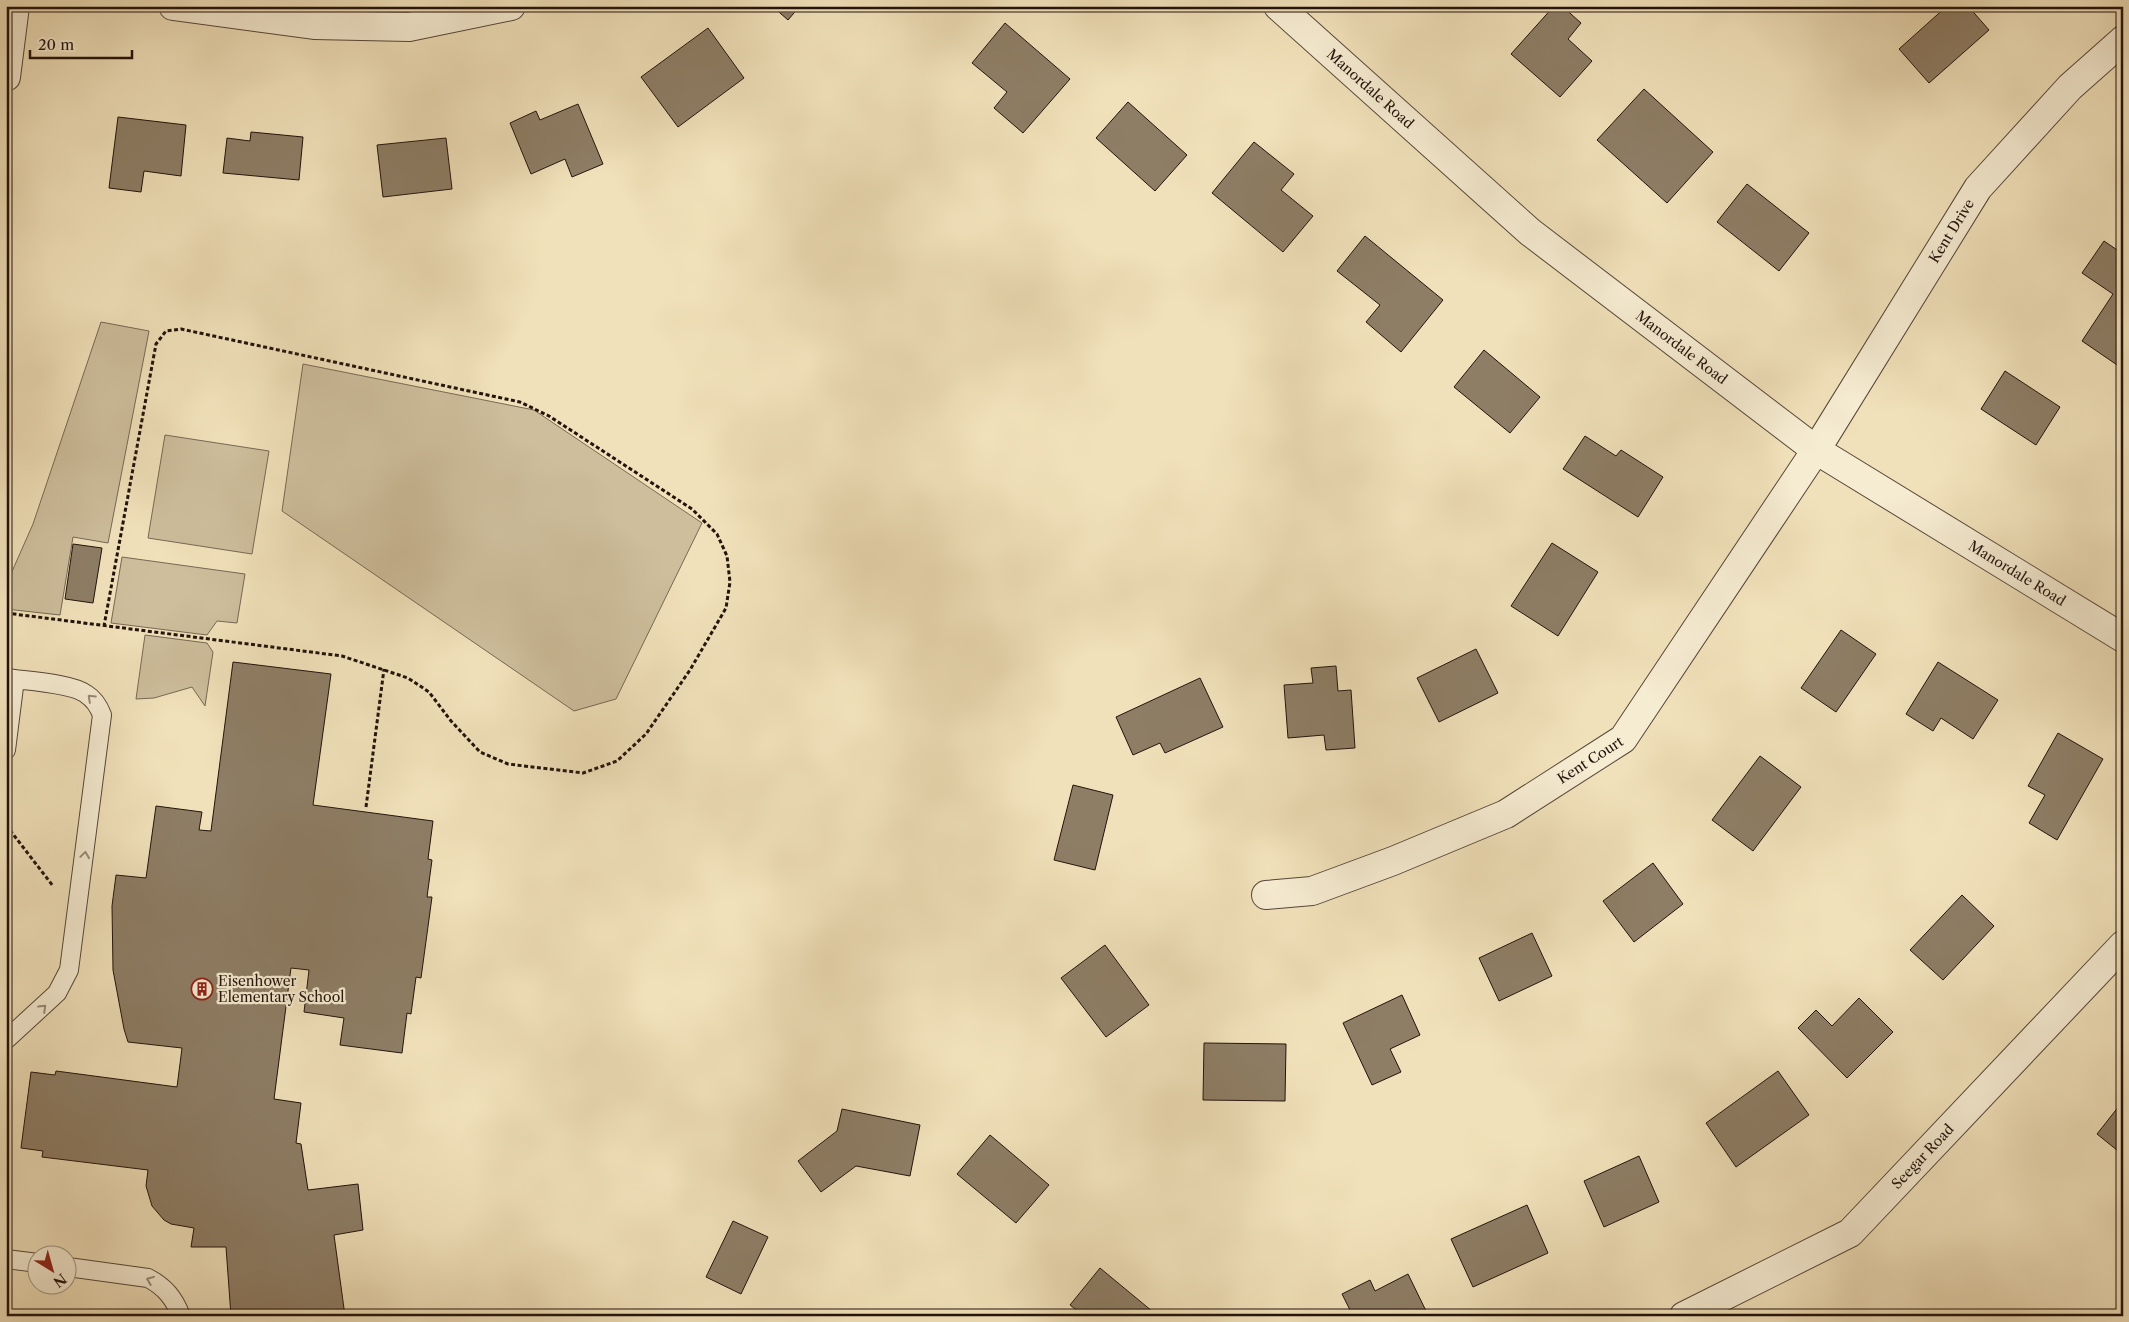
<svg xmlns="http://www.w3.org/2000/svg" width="2129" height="1322" font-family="'Libre Caslon Text',serif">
<rect width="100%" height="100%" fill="#f1e1ba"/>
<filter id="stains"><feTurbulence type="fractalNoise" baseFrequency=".004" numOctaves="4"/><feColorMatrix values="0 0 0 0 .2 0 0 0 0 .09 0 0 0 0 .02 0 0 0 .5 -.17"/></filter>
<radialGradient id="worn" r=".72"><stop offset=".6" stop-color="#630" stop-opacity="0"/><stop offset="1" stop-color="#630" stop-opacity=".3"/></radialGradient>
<path fill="#cebe9c" stroke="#786854" d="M 101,322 L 149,331 L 108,543 L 73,537 L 60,615 L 6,609 L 6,585 L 33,524 Z
M 303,364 L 534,410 L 702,523 L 616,699 L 574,711 L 282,511 Z
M 165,435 L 269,451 L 252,554 L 148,538 Z
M 122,557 L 245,574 L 237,623 L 217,621 L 207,635 L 111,623 Z
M 145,635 L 207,643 L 213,652 L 205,706 L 192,687 L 154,698 L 136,699 Z"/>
<path fill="#8e7e66" stroke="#22130c" d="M 772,6 L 800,6 L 788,20 Z
M 1554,6 L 1562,6 L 1581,23 L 1568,39 L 1592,61 L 1560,97 L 1511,54 Z
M 1947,6 L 1968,6 L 1989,30 L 1929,83 L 1899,49 Z
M 1005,23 L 1070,79 L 1023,133 L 994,108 L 1007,92 L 972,63 Z
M 708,28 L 744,78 L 678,127 L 641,77 Z
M 1644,89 L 1713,152 L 1667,203 L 1597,140 Z
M 1128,102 L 1187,155 L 1155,191 L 1096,138 Z
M 578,104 L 603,164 L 572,177 L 565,159 L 531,174 L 510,123 L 536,111 L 540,120 Z
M 118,117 L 186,125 L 181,176 L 144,171 L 141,192 L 109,188 Z
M 251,132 L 303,137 L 299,180 L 223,173 L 227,138 L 250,141 Z
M 446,138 L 452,189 L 383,197 L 377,145 Z
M 1254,142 L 1294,174 L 1281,190 L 1313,216 L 1283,252 L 1212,193 Z
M 1747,184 L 1809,233 L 1779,271 L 1717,222 Z
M 1365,236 L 1443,300 L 1401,352 L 1366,322 L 1380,305 L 1337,271 Z
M 2104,241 L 2123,254 L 2123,369 L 2082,341 L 2113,294 L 2082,273 Z
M 1484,350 L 1540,397 L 1510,433 L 1454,387 Z
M 2005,371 L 2060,407 L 2036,445 L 1981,409 Z
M 1585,436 L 1616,456 L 1621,450 L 1663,477 L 1638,517 L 1563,469 Z
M 1552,543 L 1598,572 L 1558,636 L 1511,606 Z
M 73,544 L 102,548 L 93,603 L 65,599 Z
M 1841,630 L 1876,654 L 1836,712 L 1801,688 Z
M 1476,649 L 1498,693 L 1439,722 L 1417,678 Z
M 233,662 L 331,674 L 313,805 L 433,821 L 428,859 L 432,860 L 427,897 L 432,897 L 421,978 L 416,977 L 411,1014 L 407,1013 L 402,1053 L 340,1045 L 344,1018 L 304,1012 L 309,970 L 291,968 L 274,1099 L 301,1103 L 296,1143 L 301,1144 L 308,1190 L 358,1184 L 363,1230 L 334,1235 L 345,1316 L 231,1316 L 226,1247 L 191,1247 L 194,1228 L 171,1224 L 164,1220 L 152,1206 L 146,1186 L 148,1170 L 42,1157 L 43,1151 L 21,1148 L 31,1072 L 55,1075 L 56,1071 L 177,1087 L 182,1048 L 128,1042 L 124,1029 L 113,970 L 112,906 L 116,875 L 146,878 L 156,806 L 202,812 L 199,830 L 211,831 Z
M 1938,662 L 1998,700 L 1973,739 L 1941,718 L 1933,731 L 1906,714 Z
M 1336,666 L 1338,691 L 1351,690 L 1355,748 L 1326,750 L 1324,735 L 1288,738 L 1284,685 L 1313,683 L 1311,668 Z
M 1200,678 L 1223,727 L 1165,753 L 1160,743 L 1133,755 L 1116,717 Z
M 2058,733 L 2103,759 L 2057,840 L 2029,823 L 2045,795 L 2028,786 Z
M 1760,756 L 1801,787 L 1753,851 L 1712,820 Z
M 1073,785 L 1113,795 L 1095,870 L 1054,860 Z
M 1653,863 L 1683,904 L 1634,942 L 1603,901 Z
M 1962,895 L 1994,926 L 1943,980 L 1910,950 Z
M 1532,933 L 1552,976 L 1499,1001 L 1479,958 Z
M 1105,945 L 1149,1005 L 1106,1037 L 1061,978 Z
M 1402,995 L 1420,1035 L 1390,1049 L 1401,1072 L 1372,1085 L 1343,1023 Z
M 1859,998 L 1893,1032 L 1847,1078 L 1798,1028 L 1816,1010 L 1832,1026 Z
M 1204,1043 L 1286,1044 L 1285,1101 L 1203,1100 Z
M 1778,1071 L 1809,1115 L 1736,1167 L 1706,1123 Z
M 2123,1101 L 2123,1155 L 2097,1134 Z
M 842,1109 L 920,1125 L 910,1176 L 856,1166 L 821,1192 L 798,1161 L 837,1131 Z
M 990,1135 L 1049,1185 L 1016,1223 L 957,1174 Z
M 1639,1156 L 1659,1202 L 1604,1227 L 1584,1181 Z
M 1527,1205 L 1548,1253 L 1473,1287 L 1451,1239 Z
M 733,1221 L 768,1237 L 741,1294 L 706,1277 Z
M 1100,1268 L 1158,1316 L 1084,1316 L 1070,1305 Z
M 1408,1274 L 1428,1315 L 1353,1316 L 1342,1294 L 1370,1280 L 1375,1291 Z"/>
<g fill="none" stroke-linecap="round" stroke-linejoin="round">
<g stroke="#564638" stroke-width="20">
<path id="service" d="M 6,678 C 26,681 72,683 86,694 C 94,699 99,707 102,715 L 69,970 L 57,993 L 6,1040
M 6,750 L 15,679
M 6,1259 L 38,1263
M 68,1267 L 148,1278 C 165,1287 174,1298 181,1316"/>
</g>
<g stroke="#564638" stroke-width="30">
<g id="minor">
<path d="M 173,6 L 314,25 L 409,27 L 511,6"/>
<path id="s1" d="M 1278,6 L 1530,232 L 1816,450 L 2123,638"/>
<path d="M 6,77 L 15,6"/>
<path id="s2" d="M 1266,895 L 1312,891 L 1393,861 L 1506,814 L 1623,739 L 1816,450 L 1978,188 L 2070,87 L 2123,40"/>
<path id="s3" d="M 1684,1316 L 1850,1233 L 2123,945"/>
</g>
</g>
<path stroke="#22130c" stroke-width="3" stroke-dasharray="4 2.5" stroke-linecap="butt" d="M 6,613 L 342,656 L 408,678 L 429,692 L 451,721 L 480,752 L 508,764 L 583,773 L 617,761 L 646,734 L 690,670 L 726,608 L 730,582 L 727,556 L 717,534 L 692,509 L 549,416 L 520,402 L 181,329 L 166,331 L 156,344 L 104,626
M 366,807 L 384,669
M 6,825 L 53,886"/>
<use href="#service" stroke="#f6ecd2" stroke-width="18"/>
<use href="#minor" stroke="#f6ecd2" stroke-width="28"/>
</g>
<defs><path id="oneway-chevron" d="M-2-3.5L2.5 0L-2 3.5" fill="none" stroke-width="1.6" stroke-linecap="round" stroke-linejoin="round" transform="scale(1.25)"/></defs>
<g stroke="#978a79">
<use href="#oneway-chevron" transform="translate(91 698) rotate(-137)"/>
<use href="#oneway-chevron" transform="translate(85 855) rotate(-82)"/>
<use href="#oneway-chevron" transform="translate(43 1008) rotate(-44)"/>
<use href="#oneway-chevron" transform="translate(150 1280) rotate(-158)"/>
</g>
<defs>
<g id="building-ring" transform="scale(1.125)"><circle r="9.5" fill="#f6ecd2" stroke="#8f2418" stroke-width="1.5"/><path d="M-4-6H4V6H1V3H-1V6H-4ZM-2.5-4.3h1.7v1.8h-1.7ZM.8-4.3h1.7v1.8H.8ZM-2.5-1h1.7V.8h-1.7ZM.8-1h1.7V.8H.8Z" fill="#8f2418"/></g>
</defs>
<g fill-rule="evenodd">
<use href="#building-ring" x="202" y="989"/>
</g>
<g text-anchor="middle" stroke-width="4.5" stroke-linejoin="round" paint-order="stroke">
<g font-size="14" fill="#22130c" stroke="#f6ecd2">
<text dy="5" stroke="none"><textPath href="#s1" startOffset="124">Manordale Road</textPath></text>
<text dy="5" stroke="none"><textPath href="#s2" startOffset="999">Kent Drive</textPath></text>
<text dy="5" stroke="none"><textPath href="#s1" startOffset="529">Manordale Road</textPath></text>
<text dy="5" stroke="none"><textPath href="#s1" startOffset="934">Manordale Road</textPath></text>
<text dy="5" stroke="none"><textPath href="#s2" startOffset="355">Kent Court</textPath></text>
<text dy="5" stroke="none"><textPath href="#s3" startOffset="291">Seegar Road</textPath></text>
</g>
<g font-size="14" fill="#22130c" stroke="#f6ecd2" text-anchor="start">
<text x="218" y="986">Eisenhower<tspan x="218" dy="16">Elementary School</tspan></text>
</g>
</g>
<rect width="2129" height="1322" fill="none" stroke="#f1e1ba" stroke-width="25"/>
<rect x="8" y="8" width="2114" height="1307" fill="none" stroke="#22130c" stroke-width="2.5"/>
<rect x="12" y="12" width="2104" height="1297" fill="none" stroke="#22130c"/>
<g transform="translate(52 1270) rotate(143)"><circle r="24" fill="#f6ecd2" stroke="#a19583"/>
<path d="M0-4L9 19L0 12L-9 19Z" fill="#8f2418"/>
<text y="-8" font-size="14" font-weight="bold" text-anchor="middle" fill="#22130c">N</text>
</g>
<path d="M30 50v8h102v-8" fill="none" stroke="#22130c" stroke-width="2.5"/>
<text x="38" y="50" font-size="15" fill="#22130c" stroke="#f6ecd2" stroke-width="4" paint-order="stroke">20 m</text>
<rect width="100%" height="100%" filter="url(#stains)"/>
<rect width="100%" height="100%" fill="url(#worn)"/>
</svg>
